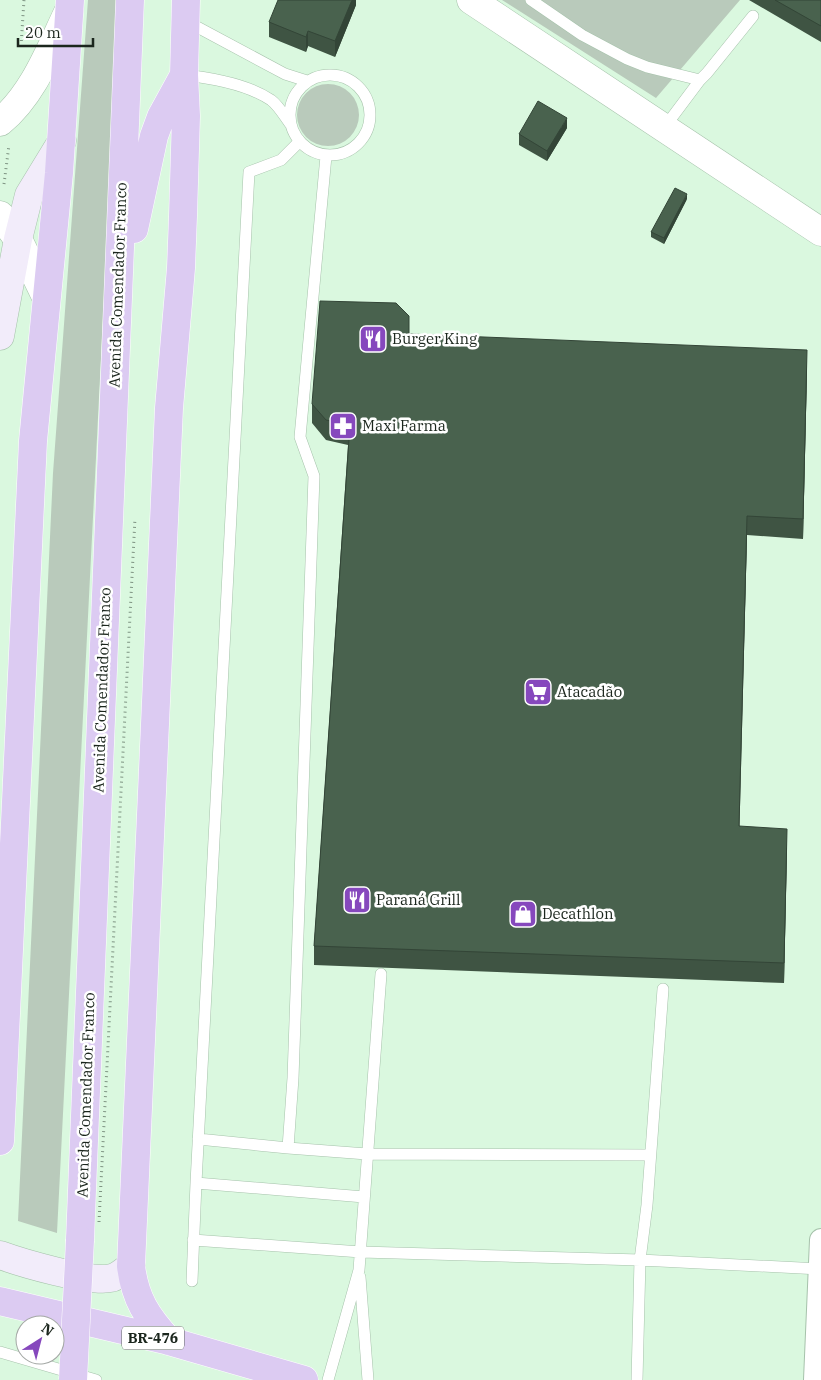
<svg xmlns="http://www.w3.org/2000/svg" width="821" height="1380" font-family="'IBM Plex Serif',serif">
<rect width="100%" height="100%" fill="#daf8df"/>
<path fill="#b9cabb" d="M 88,0 L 119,0 L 57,1233 L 18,1221 L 53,473 Z
M 502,0 L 740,0 L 656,98 Z
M297 115a31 31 0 1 1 62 0a31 31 0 1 1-62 0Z"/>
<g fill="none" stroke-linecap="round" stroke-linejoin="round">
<g stroke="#a6c2ab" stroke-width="12">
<path id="service" d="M 531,0 L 582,35 L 627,59 L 647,67 L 700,80
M 186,21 L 285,74 L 307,81
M290 115a40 40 0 1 1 80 0a40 40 0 1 1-80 0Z
M 184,75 C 212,78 247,84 271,100 C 279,106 285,117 291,125
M 664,128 L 700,80 L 707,73 L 753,16
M 299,142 L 281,160 L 249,172 L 196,1183 L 364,1197
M 326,156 L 300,437 L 314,476 L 293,1078 L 288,1148 L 367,1154 L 650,1155
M 198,1139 L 288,1148
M 193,1240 L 361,1252 L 640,1260 L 820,1269
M 360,1277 L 368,1380
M 192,1281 L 196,1183
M 0,1352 L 96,1380
M 328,1380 L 359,1270 L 381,974
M 637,1380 L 640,1260 L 647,1205 L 663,989"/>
</g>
<g stroke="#a6c2ab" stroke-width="24">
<path id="minor" d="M 815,1380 L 821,1240"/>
</g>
<g stroke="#a6c2ab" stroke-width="29">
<path id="tertiary" d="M 471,0 L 821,232
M 0,122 C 34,94 50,49 69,10
M 0,215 L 18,239 L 46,297"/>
</g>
<g stroke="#a6c2ab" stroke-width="29">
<path id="secondary" d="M 0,336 L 18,239 L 29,195 L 62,141
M 0,1255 C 22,1263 90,1283 111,1278 C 118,1277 125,1270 131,1266"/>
</g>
<g stroke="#fff" stroke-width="29">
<path id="trunk" d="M 134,229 L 154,136 L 161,117 L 184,75
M 0,1141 L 33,441 L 59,173 L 70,0
M 80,1240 L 130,0
M 0,1301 L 169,1341 L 304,1380
M 169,1341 C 147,1317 135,1299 131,1266 L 169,408 L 181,268 L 183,216 L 186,116 L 184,75 L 186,0"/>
</g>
<path stroke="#7e9382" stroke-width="3" stroke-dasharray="1 4" stroke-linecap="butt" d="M 21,46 L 24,0
M 4,184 L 9,145"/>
<use href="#service" stroke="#fff" stroke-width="11"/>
<use href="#minor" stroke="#fff" stroke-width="22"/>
<use href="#tertiary" stroke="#fff" stroke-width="28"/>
<use href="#secondary" stroke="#f2ecfa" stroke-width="28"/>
<use href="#trunk" stroke="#dccbf2" stroke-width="28"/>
<g stroke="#fff" stroke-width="29" stroke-linecap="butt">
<path id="trunk-bridge" d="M 73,1380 L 80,1240"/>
</g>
<path stroke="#7e9382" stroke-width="3" stroke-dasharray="1 4" stroke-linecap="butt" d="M 99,1222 L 135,518"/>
<use href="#trunk-bridge" stroke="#dccbf2" stroke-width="28"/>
</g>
<path fill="#3f5443" d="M 356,0 L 356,5 L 335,57 L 308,46 L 306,52 L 269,37 L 269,22 Z
M 749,0 L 821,0 L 821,42 Z
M 567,128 L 547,161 L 519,145 L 519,134 Z
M 687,199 L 664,244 L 651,237 L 651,232 Z
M 409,334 L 807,370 L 803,539 L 747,535 L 739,826 L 787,848 L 784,983 L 314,965 L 314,946 L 348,445 L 326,440 L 312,423 L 312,404 Z"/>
<path fill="#334537" d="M 352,0 L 356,0 L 356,5 L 335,57 L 335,41 Z
M 308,31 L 308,46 L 306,52 L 306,37 Z
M 567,118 L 567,128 L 547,161 L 547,151 Z
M 687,194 L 687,199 L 664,244 L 664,238 Z
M 807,350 L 807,370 L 803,539 L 803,519 Z
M 747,516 L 747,535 L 739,846 L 739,826 Z
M 787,829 L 787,848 L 784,983 L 784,963 Z"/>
<path fill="#49624e" stroke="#334537" d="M 278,0 L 352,0 L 335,41 L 308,31 L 306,37 L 269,22 Z
M 775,0 L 821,0 L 821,26 Z
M 538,101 L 567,118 L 547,151 L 519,134 Z
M 675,188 L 687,194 L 664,238 L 651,232 Z
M 320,301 L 396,303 L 409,316 L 409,334 L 807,350 L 803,519 L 747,516 L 739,826 L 787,829 L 784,963 L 314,946 L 350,425 L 326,420 L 312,404 Z"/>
<defs>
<g id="restaurant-square" transform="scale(1.4375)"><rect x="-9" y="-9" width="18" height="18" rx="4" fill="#8648bd" stroke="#fff"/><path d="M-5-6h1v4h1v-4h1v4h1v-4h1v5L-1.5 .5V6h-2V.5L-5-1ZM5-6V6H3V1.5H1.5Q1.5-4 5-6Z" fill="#fff"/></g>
<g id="pharmacy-square" transform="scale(1.4375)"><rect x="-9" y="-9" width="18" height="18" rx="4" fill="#8648bd" stroke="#fff"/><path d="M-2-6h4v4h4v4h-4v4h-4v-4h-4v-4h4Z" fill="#fff"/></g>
<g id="supermarket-square" transform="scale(1.4375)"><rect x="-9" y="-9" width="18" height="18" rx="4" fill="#8648bd" stroke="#fff"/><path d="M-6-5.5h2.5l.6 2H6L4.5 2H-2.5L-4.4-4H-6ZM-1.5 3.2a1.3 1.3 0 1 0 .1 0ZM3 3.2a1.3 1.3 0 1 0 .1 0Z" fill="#fff"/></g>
<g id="shop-square" transform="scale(1.4375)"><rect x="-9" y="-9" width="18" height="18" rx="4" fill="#8648bd" stroke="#fff"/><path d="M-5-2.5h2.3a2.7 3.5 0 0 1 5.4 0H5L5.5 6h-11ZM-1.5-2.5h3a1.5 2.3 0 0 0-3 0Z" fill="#fff"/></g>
</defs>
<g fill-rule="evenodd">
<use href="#restaurant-square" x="373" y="339"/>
<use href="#pharmacy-square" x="343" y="426"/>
<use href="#supermarket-square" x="538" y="692"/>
<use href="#restaurant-square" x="357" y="900"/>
<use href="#shop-square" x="523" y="914"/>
</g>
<g text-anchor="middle" stroke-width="5" stroke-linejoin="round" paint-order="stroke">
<rect fill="#fff" stroke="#5f6761" stroke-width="1" x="122" y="1326.5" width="62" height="23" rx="4"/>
<g font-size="14" font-weight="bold" fill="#1b261d">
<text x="153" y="1343">BR-476</text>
</g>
<g font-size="15" fill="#1b261d" stroke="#fff">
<text transform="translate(118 285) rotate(-88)" y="5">Avenida Comendador Franco</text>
<text transform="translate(102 690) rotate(-88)" y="5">Avenida Comendador Franco</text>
<text transform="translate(86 1095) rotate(-88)" y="5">Avenida Comendador Franco</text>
</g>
<g font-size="15" fill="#1b261d" stroke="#fff" text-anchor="start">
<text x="392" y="344">Burger King</text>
<text x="362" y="431">Maxi Farma</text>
<text x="557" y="697">Atacadão</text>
<text x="376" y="905">Paraná Grill</text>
<text x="542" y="919">Decathlon</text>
</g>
</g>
<g transform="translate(40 1340) rotate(36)"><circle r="24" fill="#ffffff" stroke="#a4a8a5"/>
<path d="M0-4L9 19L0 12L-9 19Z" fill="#8648bd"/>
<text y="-8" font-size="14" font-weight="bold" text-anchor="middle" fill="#1b261d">N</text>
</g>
<path d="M18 38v8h75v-8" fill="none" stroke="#1b261d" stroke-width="2.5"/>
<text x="25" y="38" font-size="15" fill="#1b261d" stroke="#ffffff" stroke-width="4" paint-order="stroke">20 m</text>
</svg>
